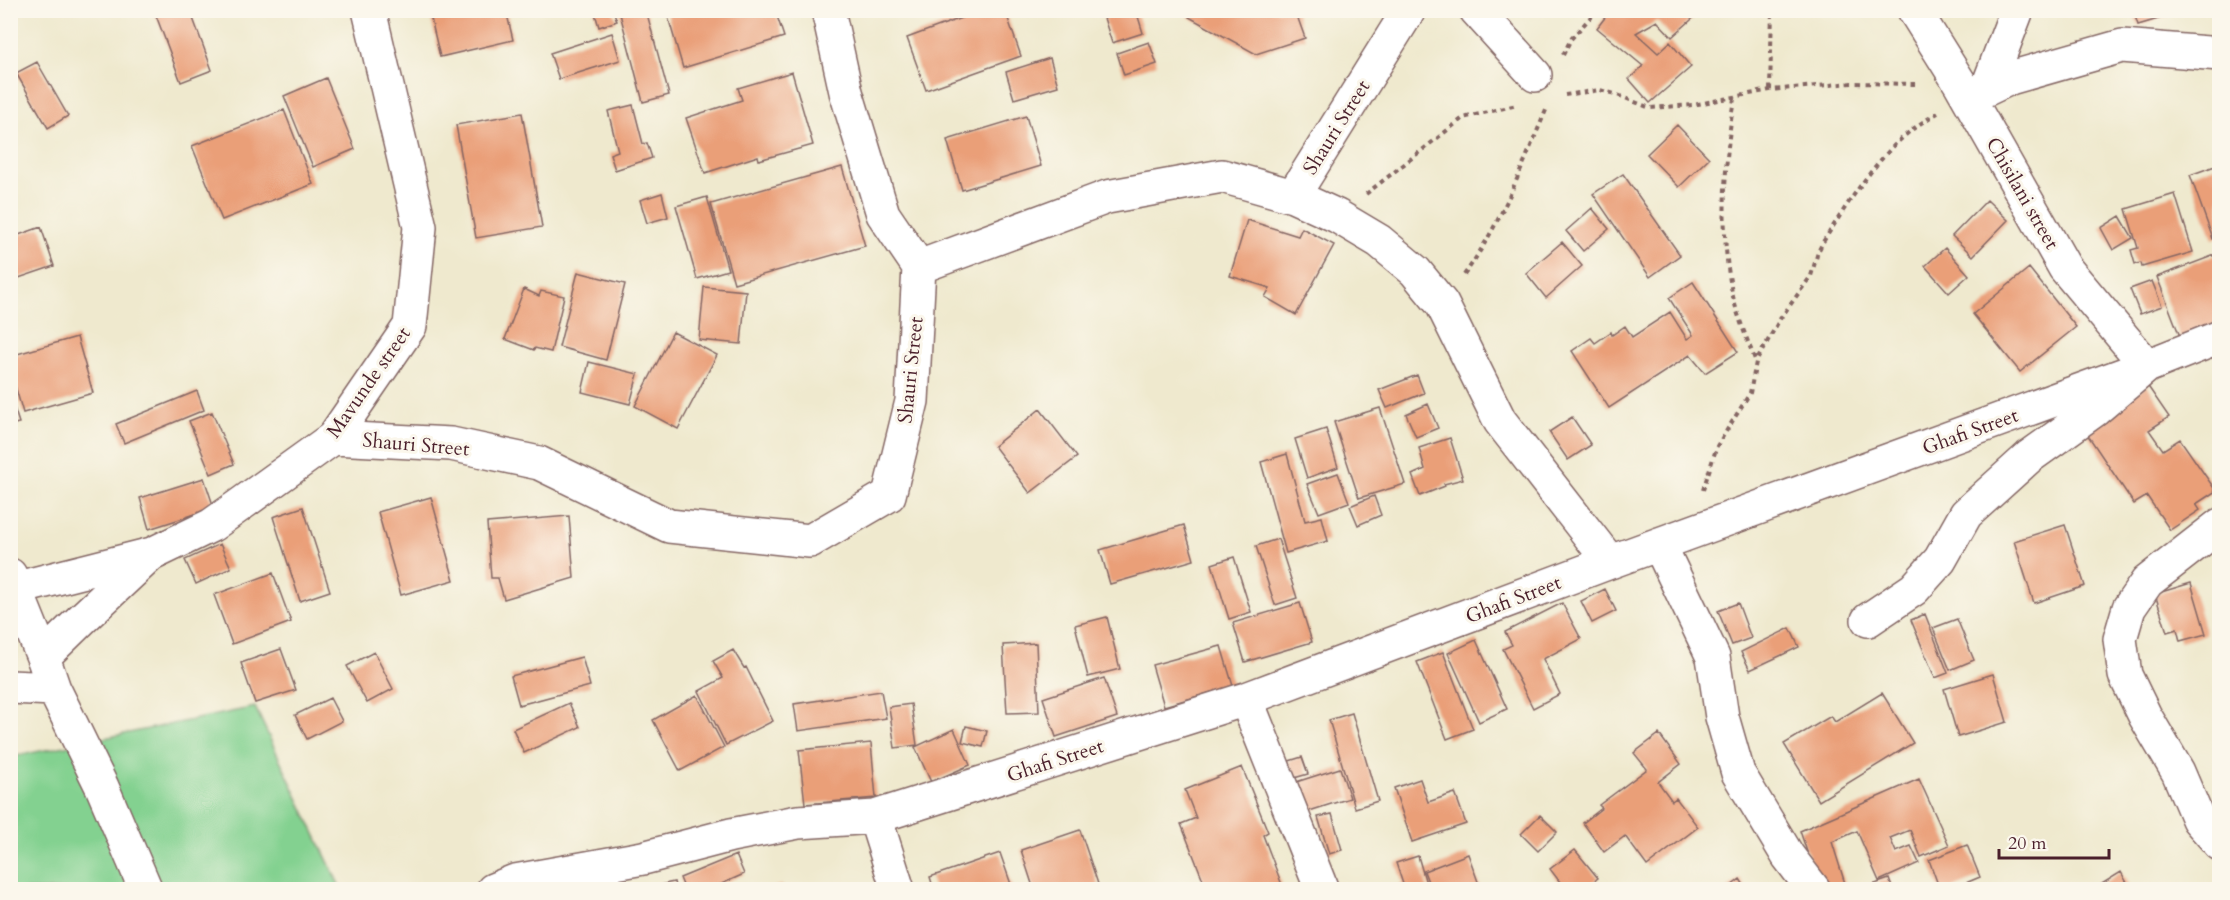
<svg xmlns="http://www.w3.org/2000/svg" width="2230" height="900" font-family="Cardo,serif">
<rect width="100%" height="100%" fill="#fbf7ec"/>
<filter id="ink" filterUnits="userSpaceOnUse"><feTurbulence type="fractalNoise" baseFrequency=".0167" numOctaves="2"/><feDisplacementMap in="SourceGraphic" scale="12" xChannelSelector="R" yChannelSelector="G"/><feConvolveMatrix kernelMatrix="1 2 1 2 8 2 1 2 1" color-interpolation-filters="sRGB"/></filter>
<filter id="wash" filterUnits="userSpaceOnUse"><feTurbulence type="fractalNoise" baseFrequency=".008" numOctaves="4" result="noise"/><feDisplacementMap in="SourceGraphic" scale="24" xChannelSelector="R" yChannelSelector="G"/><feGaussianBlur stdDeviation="1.35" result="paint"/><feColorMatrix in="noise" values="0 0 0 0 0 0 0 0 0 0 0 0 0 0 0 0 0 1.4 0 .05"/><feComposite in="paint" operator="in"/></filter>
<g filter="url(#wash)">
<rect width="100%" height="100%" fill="#efe9ce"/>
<path fill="#83d190" stroke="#66785e" stroke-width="1.5" d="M 255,707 L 341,889 L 11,890 L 11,757 Z"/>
<g id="blocks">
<path fill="#ea9f78" d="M 154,10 L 190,10 L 212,70 L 181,82 Z
M 429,10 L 506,10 L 513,40 L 440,57 Z
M 594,10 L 613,10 L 617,21 L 599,27 Z
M 619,10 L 646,10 L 669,95 L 643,102 Z
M 666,10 L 775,10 L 784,37 L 683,68 Z
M 983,10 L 1005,10 L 1021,56 L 926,90 L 907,38 Z
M 1128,10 L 1136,10 L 1143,33 L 1112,43 L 1104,18 Z
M 1188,10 L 1295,10 L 1305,38 L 1256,54 L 1189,17 Z
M 1619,10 L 1700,12 L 1672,37 L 1657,21 L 1636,33 L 1658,53 L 1670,42 L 1691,67 L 1650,103 L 1629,79 L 1643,66 L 1597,28 L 1610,11 L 1613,14 Z
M 2133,10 L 2185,10 L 2185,11 L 2138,25 Z
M 612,33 L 620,60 L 559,79 L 550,53 Z
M 1149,42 L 1157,64 L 1124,75 L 1117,53 Z
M 1050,58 L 1058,86 L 1014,99 L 1006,72 Z
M 37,62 L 68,116 L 48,128 L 16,73 Z
M 792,72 L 813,145 L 759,160 L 758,156 L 705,173 L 686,118 L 742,100 L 738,88 Z
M 326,78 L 355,149 L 313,167 L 284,96 Z
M 633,105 L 643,144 L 647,143 L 652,158 L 615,170 L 610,154 L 618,151 L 608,111 Z
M 284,110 L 313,184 L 222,220 L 192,146 Z
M 522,113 L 542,227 L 476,238 L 456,125 Z
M 1026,116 L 1041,166 L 962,190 L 947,140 Z
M 1677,125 L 1709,158 L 1679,187 L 1647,154 Z
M 2215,166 L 2220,179 L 2220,236 L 2213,239 L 2190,175 Z
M 842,167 L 865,246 L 734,283 L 711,204 Z
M 1623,174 L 1680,255 L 1650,277 L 1593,194 Z
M 662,193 L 668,217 L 647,223 L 640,200 Z
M 2175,194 L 2193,252 L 2142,267 L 2141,263 L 2135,264 L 2131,250 L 2138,248 L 2126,209 Z
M 707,197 L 728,270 L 697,279 L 676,206 Z
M 1987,200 L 2008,220 L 1973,256 L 1952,236 Z
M 1592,208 L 1609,229 L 1583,251 L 1566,231 Z
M 2120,216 L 2133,238 L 2113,250 L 2101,228 Z
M 1247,220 L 1298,236 L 1302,228 L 1334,245 L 1296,315 L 1265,297 L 1270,288 L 1230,276 Z
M 41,227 L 54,266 L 10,281 L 10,238 Z
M 1562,242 L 1582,266 L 1546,298 L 1526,273 Z
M 1945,248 L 1969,275 L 1949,293 L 1925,266 Z
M 2220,253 L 2220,325 L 2181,339 L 2157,277 Z
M 2029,268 L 2076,327 L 2020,372 L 1973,314 Z
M 578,272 L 625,284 L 606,360 L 559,347 Z
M 2152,281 L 2162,306 L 2140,314 L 2130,289 Z
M 1693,282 L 1738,352 L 1705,373 L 1690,355 L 1609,408 L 1572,351 L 1591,338 L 1595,343 L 1611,332 L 1612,335 L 1625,326 L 1632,337 L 1670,312 L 1687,339 L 1693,335 L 1669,298 Z
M 704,287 L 746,291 L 741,344 L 699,340 Z
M 524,289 L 539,296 L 541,291 L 564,296 L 551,352 L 535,348 L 534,350 L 505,339 Z
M 673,332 L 717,355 L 678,429 L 635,406 Z
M 77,337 L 93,393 L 23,413 L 10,368 L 10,356 Z
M 589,362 L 638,374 L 630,404 L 582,392 Z
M 1417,375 L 1424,393 L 1387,408 L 1379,390 Z
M 2147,385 L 2169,417 L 2149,430 L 2163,450 L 2180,439 L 2216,491 L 2196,504 L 2200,510 L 2170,530 L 2147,496 L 2134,504 L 2083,428 Z
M 197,391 L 204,410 L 124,443 L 116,424 Z
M 10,395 L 19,423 L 10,425 Z
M 1428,404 L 1438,428 L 1416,437 L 1406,414 Z
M 1380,408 L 1405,484 L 1359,498 L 1334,422 Z
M 1040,409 L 1077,457 L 1030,493 L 994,446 Z
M 212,412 L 234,464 L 211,474 L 189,421 Z
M 1572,417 L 1591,445 L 1568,460 L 1549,432 Z
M 1326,429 L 1338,467 L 1307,478 L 1295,439 Z
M 1450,438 L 1463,479 L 1444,484 L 1445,486 L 1420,496 L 1412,475 L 1425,469 L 1419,448 Z
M 1287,454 L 1305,521 L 1322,517 L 1328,541 L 1286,553 L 1261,462 Z
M 1338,473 L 1349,502 L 1319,513 L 1307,484 Z
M 204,478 L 214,508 L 149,529 L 140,498 Z
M 1374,496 L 1381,515 L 1358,525 L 1350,506 Z
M 431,497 L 454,580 L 401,595 L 378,512 Z
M 303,507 L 330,591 L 300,601 L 273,517 Z
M 569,516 L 574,578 L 504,599 L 498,578 L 491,578 L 487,523 Z
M 1184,525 L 1194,560 L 1110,584 L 1100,550 Z
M 2065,525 L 2085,586 L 2034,603 L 2014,541 Z
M 1278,539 L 1297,598 L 1275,605 L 1256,546 Z
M 220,544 L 231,568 L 196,584 L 185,560 Z
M 1234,557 L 1251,612 L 1229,619 L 1212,564 Z
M 273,573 L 291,622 L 232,644 L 214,595 Z
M 2191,583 L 2206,634 L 2180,641 L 2177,629 L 2167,632 L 2155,594 Z
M 1605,589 L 1616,611 L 1592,623 L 1581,601 Z
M 1300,603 L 1312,642 L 1245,662 L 1233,623 Z
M 1562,603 L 1581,639 L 1543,659 L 1560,694 L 1533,708 L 1503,649 L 1512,645 L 1505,632 Z
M 1738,603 L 1751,638 L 1732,645 L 1718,611 Z
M 1925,614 L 1948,673 L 1935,678 L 1911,620 Z
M 1107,617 L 1120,669 L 1088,677 L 1075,625 Z
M 1957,619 L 1974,660 L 1950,670 L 1933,628 Z
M 1790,628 L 1799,647 L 1750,670 L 1741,652 Z
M 1476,640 L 1507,709 L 1479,722 L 1448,653 Z
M 1036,643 L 1039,712 L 1007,713 L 1003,645 Z
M 1221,646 L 1233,686 L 1164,706 L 1152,665 Z
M 281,649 L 296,690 L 255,703 L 241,663 Z
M 733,650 L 744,668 L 746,667 L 773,721 L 726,745 L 699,691 L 723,678 L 713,661 Z
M 374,652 L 393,689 L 367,703 L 347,666 Z
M 1443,652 L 1473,729 L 1447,739 L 1417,662 Z
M 582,657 L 590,686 L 519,705 L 511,676 Z
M 1993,674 L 2007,722 L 1958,737 L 1944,689 Z
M 1104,678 L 1117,717 L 1056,737 L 1043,698 Z
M 881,691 L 886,718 L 798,731 L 794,704 Z
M 1882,693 L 1913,743 L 1819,801 L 1784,744 L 1831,716 L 1835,722 Z
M 697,695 L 724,747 L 680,771 L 653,720 Z
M 330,698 L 342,721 L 307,739 L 295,715 Z
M 569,703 L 580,727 L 524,753 L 513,729 Z
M 911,704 L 917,745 L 895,748 L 889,707 Z
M 1352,713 L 1378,801 L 1355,808 L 1329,720 Z
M 966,726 L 987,731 L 983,747 L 962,742 Z
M 954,729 L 970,765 L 931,782 L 915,747 Z
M 1659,734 L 1681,764 L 1658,782 L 1672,801 L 1676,798 L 1698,827 L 1647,866 L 1625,836 L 1604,852 L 1583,823 L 1602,808 L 1599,805 L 1647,769 L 1634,753 Z
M 871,743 L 876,798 L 805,804 L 799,750 Z
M 1302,757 L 1308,774 L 1294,778 L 1289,761 Z
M 1242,767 L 1268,832 L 1263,835 L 1282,885 L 1270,890 L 1207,890 L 1181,824 L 1196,818 L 1185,790 Z
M 1340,768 L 1350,798 L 1303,813 L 1293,783 Z
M 1420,779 L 1428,802 L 1455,793 L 1466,824 L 1412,842 L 1394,788 Z
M 1919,779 L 1949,845 L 1921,857 L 1910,830 L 1890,838 L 1896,852 L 1911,846 L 1919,863 L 1879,881 L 1857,831 L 1832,842 L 1847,890 L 1820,890 L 1800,831 Z
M 1332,814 L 1342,850 L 1329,854 L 1318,817 Z
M 1540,815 L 1557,832 L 1538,851 L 1521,834 Z
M 1080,830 L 1100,890 L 1034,890 L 1021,850 Z
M 1967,845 L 1980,877 L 1949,890 L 1940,890 L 1929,860 Z
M 1575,850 L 1598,878 L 1583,890 L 1566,890 L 1550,869 Z
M 1000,853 L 1013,890 L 934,890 L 930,877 Z
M 1468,854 L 1481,890 L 1431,890 L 1424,871 Z
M 736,855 L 744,874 L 708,890 L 685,890 L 680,878 Z
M 1418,856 L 1428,890 L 1387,890 L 1403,884 L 1396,863 Z
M 2121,872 L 2131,890 L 2092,890 Z
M 1740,879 L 1747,890 L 1726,890 Z
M 1889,879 L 1893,890 L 1861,890 L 1861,889 Z
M 624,882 L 626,890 L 597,890 L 597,889 Z
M 674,882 L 676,890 L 655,890 L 655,886 Z
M 781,885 L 783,890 L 769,890 L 769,889 Z"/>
</g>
</g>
<g filter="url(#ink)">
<use href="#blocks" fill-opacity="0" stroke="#846664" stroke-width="1.5"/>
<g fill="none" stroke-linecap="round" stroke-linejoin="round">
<g stroke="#846664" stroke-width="36">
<path id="minor" d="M 828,10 L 846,92 L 883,214 L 919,267
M 1476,10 L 1535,75
M 1914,10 L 1961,85 L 2065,268 L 2147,366
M 2017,10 L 1987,89 L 2010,78 L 2122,46 L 2220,54
M 1293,196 L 1337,216 L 1379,241 L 1415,271 L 1442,304 L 1500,421 L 1610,562
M 333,438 L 451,444 L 539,463 L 669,526 L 810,541 L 889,495 L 912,401 L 919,267 L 1107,197 L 1222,176 L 1293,196 L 1409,10
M 2220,525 L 2147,582 L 2129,608 L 2120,639 L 2125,675 L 2145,716 L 2178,772 L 2198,819 L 2220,844
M 1659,544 L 1713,657 L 1722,717 L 1738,773 L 1788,856 L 1814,890
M 10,575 L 43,657 L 54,689 L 102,787 L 146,890
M 10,590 L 152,554 L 212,525 L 333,438 L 410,326 L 420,227 L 369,10
M 1868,620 L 1914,589 L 1940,560 L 1966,514 L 2029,457 L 2096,409 L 2147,366 L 2220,337
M 43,657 L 83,618 L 148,557
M 10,687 L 54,689
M 1246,699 L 1322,890
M 875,817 L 898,890
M 493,890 L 515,881 L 643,858 L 731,835 L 798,822 L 875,817 L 1246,699 L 1610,562 L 2147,366"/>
</g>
<path stroke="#846664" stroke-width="4" stroke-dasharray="4.5 4.5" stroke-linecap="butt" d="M 1563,55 L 1571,39 L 1597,10
M 1770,90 L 1772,10
M 1565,95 L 1600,90 L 1615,94 L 1650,108 L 1693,105 L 1770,90 L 1852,83 L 1918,84
M 1734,98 C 1725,162 1719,228 1732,292 C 1737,316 1747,339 1756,362
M 1366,194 L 1463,118 L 1517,105
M 1464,275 C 1503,221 1521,168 1547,108
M 1703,490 L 1717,446 L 1750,393 L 1756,362 L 1780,319 L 1811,276 L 1818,252 L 1823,242 C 1854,194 1886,140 1938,113"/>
<use href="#minor" stroke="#fff" stroke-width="33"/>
</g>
</g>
<g text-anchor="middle" stroke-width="6" stroke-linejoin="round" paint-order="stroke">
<g font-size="20" fill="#4a1f2b" stroke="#fbf7ec">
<text transform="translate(1336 127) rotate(-58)" y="7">Shauri Street</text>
<text transform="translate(2023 193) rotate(60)" y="7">Chisilani street</text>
<text transform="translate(910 370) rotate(-84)" y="7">Shauri Street</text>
<text transform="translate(368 382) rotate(-55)" y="7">Mavunde street</text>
<text transform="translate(1970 431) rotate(-20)" y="7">Ghafi Street</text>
<text transform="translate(416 444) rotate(5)" y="7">Shauri Street</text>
<text transform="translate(1513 599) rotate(-21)" y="7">Ghafi Street</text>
<text transform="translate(1055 760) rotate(-18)" y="7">Ghafi Street</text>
</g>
</g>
<rect width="2230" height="900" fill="none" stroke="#fbf7ec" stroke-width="36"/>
<path d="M1999 849v9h110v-9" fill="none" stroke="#4a1f2b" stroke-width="3"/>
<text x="2008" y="849" font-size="18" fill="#4a1f2b" stroke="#fbf7ec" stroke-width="4.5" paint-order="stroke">20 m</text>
</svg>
